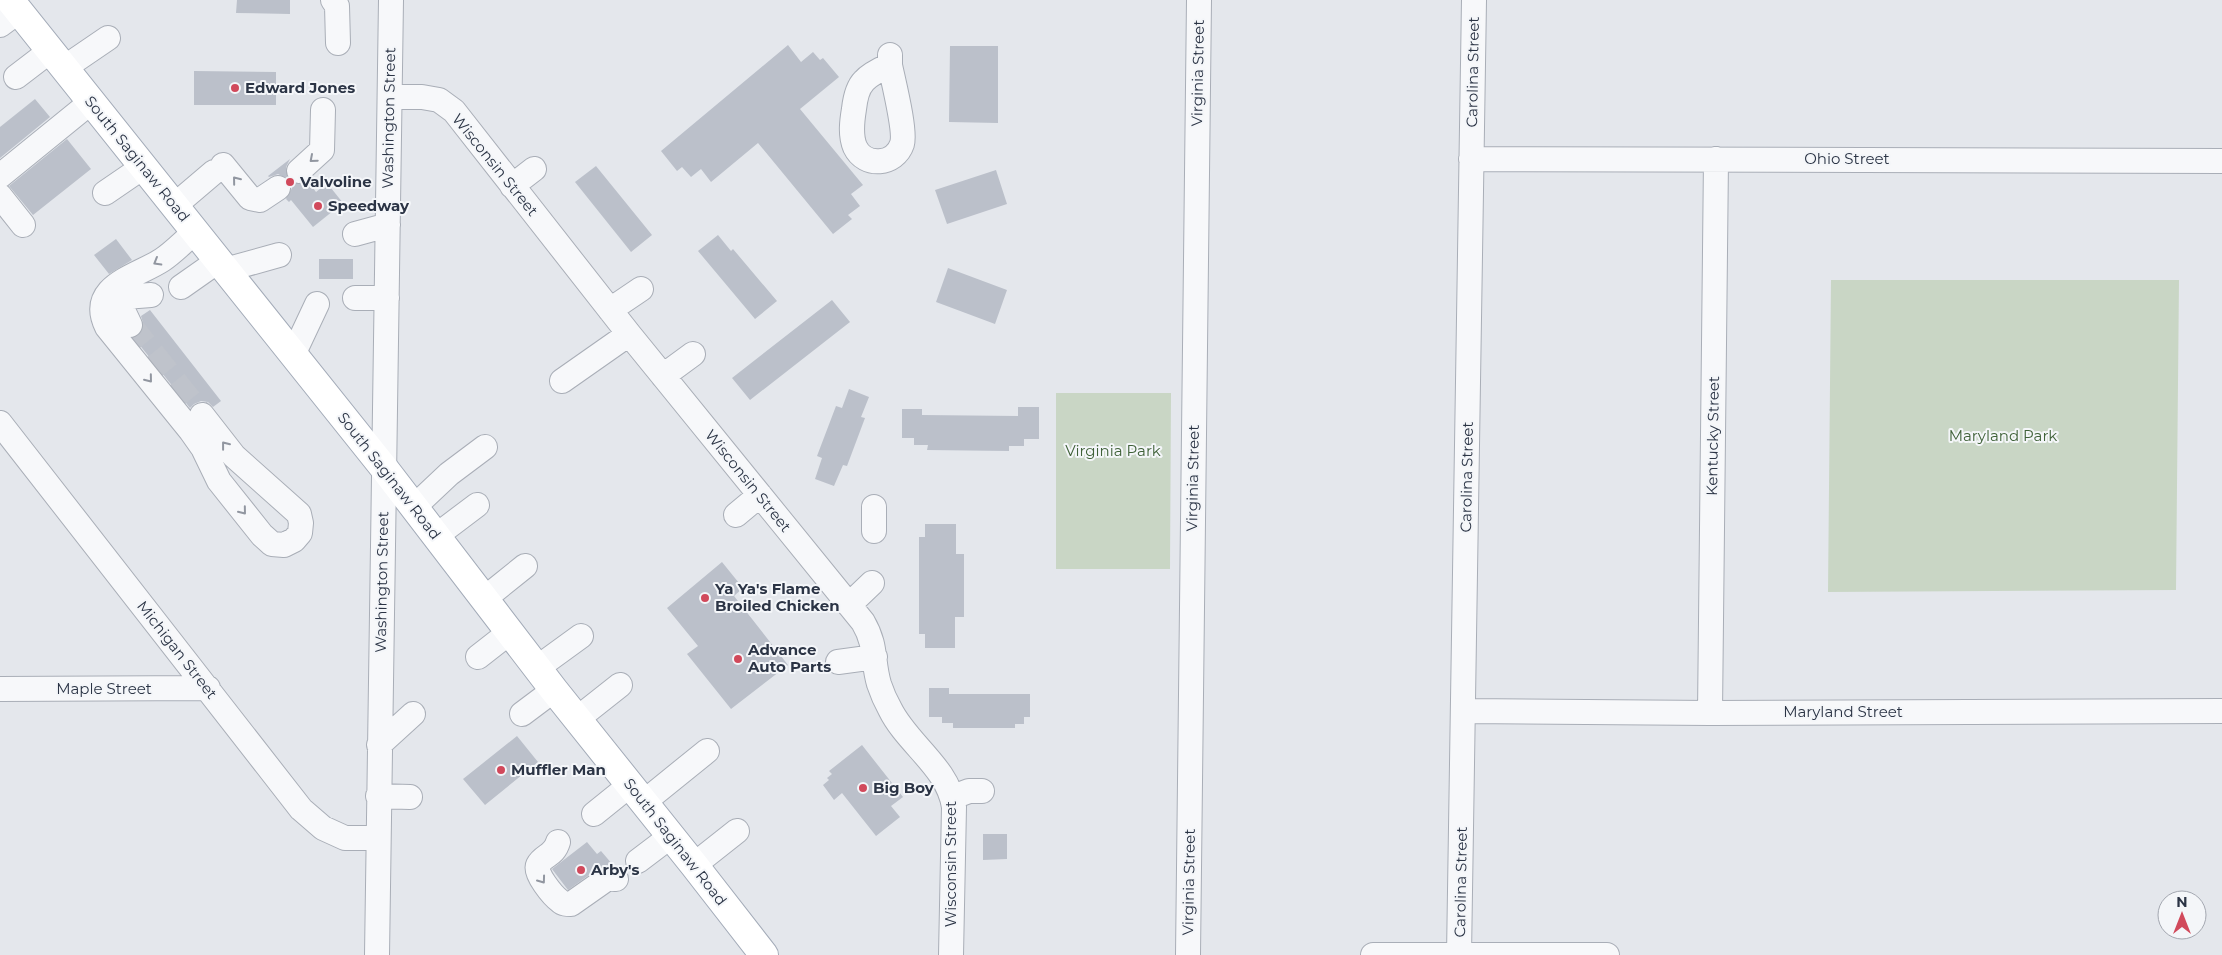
<svg xmlns="http://www.w3.org/2000/svg" width="2222" height="955" font-family="Montserrat,sans-serif">
<rect width="100%" height="100%" fill="#e4e7ec"/>
<path fill="#c9d6c5" d="M 1831,280 L 2179,280 L 2176,590 L 1828,592 Z
M 1056,393 L 1171,393 L 1170,569 L 1056,569 Z"/>
<path fill="#bbc0ca" d="M 237,0 L 290,0 L 290,14 L 236,13 Z
M 788,45 L 801,62 L 813,52 L 820,60 L 823,58 L 839,77 L 800,109 L 863,185 L 851,194 L 860,206 L 848,215 L 852,219 L 833,234 L 758,143 L 711,182 L 701,169 L 691,177 L 682,167 L 677,171 L 661,151 Z
M 950,46 L 998,46 L 998,123 L 949,122 Z
M 194,71 L 276,72 L 276,105 L 194,105 Z
M 35,99 L 50,117 L 0,158 L 0,127 Z
M 67,139 L 91,169 L 33,215 L 9,186 Z
M 290,159 L 286,167 L 288,179 L 278,174 L 269,177 L 268,176 Z
M 596,166 L 652,235 L 631,252 L 575,182 Z
M 996,170 L 1007,204 L 947,224 L 935,190 Z
M 290,181 L 301,184 L 308,181 L 316,192 L 327,183 L 343,203 L 313,227 L 291,200 L 289,202 L 286,199 L 292,188 Z
M 718,235 L 731,251 L 733,249 L 777,301 L 755,319 L 698,251 Z
M 116,239 L 132,260 L 109,274 L 94,255 Z
M 319,259 L 353,259 L 353,279 L 319,279 Z
M 948,268 L 1007,290 L 995,324 L 936,302 Z
M 832,300 L 850,322 L 750,400 L 732,378 Z
M 150,310 L 221,401 L 213,407 L 208,402 L 201,401 L 194,404 L 190,408 L 134,338 L 142,332 L 144,326 L 141,316 Z
M 849,389 L 869,397 L 861,417 L 865,418 L 847,466 L 843,465 L 834,486 L 815,479 L 822,458 L 817,456 L 836,406 L 842,408 Z
M 1018,407 L 1039,407 L 1039,439 L 1024,439 L 1024,446 L 1009,446 L 1009,451 L 927,450 L 928,445 L 914,445 L 914,438 L 902,438 L 902,409 L 922,409 L 922,415 L 1018,416 Z
M 925,524 L 956,524 L 956,554 L 964,554 L 964,617 L 955,617 L 955,648 L 925,648 L 925,634 L 919,634 L 919,537 L 925,537 Z
M 722,562 L 743,588 L 734,596 L 788,665 L 731,709 L 687,654 L 698,646 L 667,608 Z
M 929,688 L 949,688 L 949,694 L 1030,694 L 1030,717 L 1024,717 L 1024,724 L 1015,724 L 1015,728 L 953,728 L 953,723 L 942,723 L 942,717 L 929,717 Z
M 517,736 L 538,762 L 485,805 L 463,779 Z
M 862,745 L 903,797 L 891,806 L 900,817 L 876,836 L 842,793 L 834,800 L 823,785 L 829,780 L 827,778 L 832,774 L 829,771 Z
M 983,834 L 1007,834 L 1007,859 L 983,860 Z
M 587,842 L 597,854 L 601,851 L 613,865 L 600,867 L 568,890 L 552,869 Z"/>
<g fill="none" stroke-linecap="round" stroke-linejoin="round">
<path stroke="#bfc3cb" stroke-width="24" stroke-dasharray="24 12" stroke-linecap="butt" d="M 130,325 L 202,415"/>
<g stroke="#a9aeb7" stroke-width="26">
<path id="minor" d="M 333,0 L 337,6 L 338,43
M 0,25 L 19,11
M 890,65 C 881,69 870,74 864,81 C 857,88 855,100 854,109 C 852,121 850,135 855,147 C 865,168 895,165 902,144 C 906,131 893,80 890,65 L 890,55
M 64,68 L 108,38
M 16,77 L 50,51
M 390,97 L 422,97 L 439,100 L 454,111 L 629,334 L 863,622 C 877,646 872,660 879,684 C 882,693 886,702 890,709 C 907,744 948,767 954,807 L 951,955
M 1471,159 L 2222,161
M 223,165 L 250,198 L 260,200 L 278,188
M 299,171 L 322,150 L 323,110
M 0,176 L 91,102
M 512,186 L 534,169
M 105,193 L 143,167
M 0,196 L 23,225
M 174,206 L 214,172
M 195,232 C 184,241 174,252 162,260 C 136,277 87,286 107,327 L 191,431 L 203,448 L 219,481 L 262,535 L 272,544 L 284,545 L 294,540 L 300,533 L 301,523 L 299,514 L 234,456 L 202,415
M 355,234 L 388,225
M 225,270 L 279,255
M 181,287 L 218,261
M 355,298 L 387,298
M 610,310 L 641,289
M 130,325 L 120,304 L 125,297 L 151,295
M 293,355 L 317,304
M 663,376 L 693,354
M 562,381 L 629,334
M 0,423 L 301,809 L 323,828 L 345,838 L 377,838
M 414,507 L 449,474 L 485,447
M 874,507 L 874,531
M 736,515 L 760,495
M 436,536 L 477,505
M 484,599 L 525,566
M 849,605 L 872,583
M 478,657 L 510,632
M 838,662 L 875,657
M 537,668 L 581,636
M 0,689 L 208,688
M 1465,711 L 1710,713 L 2222,711
M 1710,713 L 1716,159
M 522,714 L 554,690
M 577,719 L 620,685
M 379,745 L 413,714
M 378,796 L 410,797
M 953,797 L 969,791 L 982,791
M 644,802 L 707,751
M 594,814 L 630,785
M 558,842 C 554,856 543,855 538,865 C 534,873 553,896 560,901 C 563,904 567,904 571,904 L 608,878 L 616,879
M 638,861 L 671,836
M 694,865 L 737,831
M 377,955 L 391,0
M 1188,955 L 1199,0
M 1373,955 L 1607,955
M 1459,955 L 1474,0"/>
</g>
<g stroke="#a3abb8" stroke-width="30">
<path id="major" d="M 10,0 L 384,468 L 554,690 L 694,865 L 764,955"/>
</g>
<use href="#minor" stroke="#f7f8fa" stroke-width="24"/>
<use href="#major" stroke="#fff" stroke-width="28"/>
</g>
<defs><path id="oneway-chevron" d="M-2-3.5L2.5 0L-2 3.5" fill="none" stroke-width="1.6" stroke-linecap="round" stroke-linejoin="round" transform="scale(1.25)"/></defs>
<g stroke="#9196a0">
<use href="#oneway-chevron" transform="translate(313 159) rotate(139)"/>
<use href="#oneway-chevron" transform="translate(236 180) rotate(-129)"/>
<use href="#oneway-chevron" transform="translate(157 262) rotate(150)"/>
<use href="#oneway-chevron" transform="translate(149 379) rotate(51)"/>
<use href="#oneway-chevron" transform="translate(225 445) rotate(-128)"/>
<use href="#oneway-chevron" transform="translate(243 511) rotate(51)"/>
<use href="#oneway-chevron" transform="translate(542 880) rotate(54)"/>
</g>
<g fill="#d1495b" stroke="#f4f6f9" stroke-width="2">
<circle cx="235" cy="88" r="5"/>
<circle cx="290" cy="182" r="5"/>
<circle cx="318" cy="206" r="5"/>
<circle cx="705" cy="598" r="5"/>
<circle cx="738" cy="659" r="5"/>
<circle cx="501" cy="770" r="5"/>
<circle cx="863" cy="788" r="5"/>
<circle cx="581" cy="870" r="5"/>
</g>
<g text-anchor="middle" stroke-width="4" stroke-linejoin="round" paint-order="stroke">
<g font-size="15" fill="#2b3445" stroke="#f4f6f9">
<text transform="translate(1473 72) rotate(-89)" y="5">Carolina Street</text>
<text transform="translate(1198 73) rotate(-89)" y="5">Virginia Street</text>
<text transform="translate(389 118) rotate(-89)" y="5">Washington Street</text>
<text transform="translate(137 159) rotate(51)" y="5">South Saginaw Road</text>
<text x="1847" y="164">Ohio Street</text>
<text transform="translate(495 165) rotate(51)" y="5">Wisconsin Street</text>
<text transform="translate(1713 436) rotate(-89)" y="5">Kentucky Street</text>
<text transform="translate(389 476) rotate(52)" y="5">South Saginaw Road</text>
<text transform="translate(1467 477) rotate(-89)" y="5">Carolina Street</text>
<text transform="translate(1193 478) rotate(-89)" y="5">Virginia Street</text>
<text transform="translate(748 481) rotate(51)" y="5">Wisconsin Street</text>
<text transform="translate(382 582) rotate(-89)" y="5">Washington Street</text>
<text transform="translate(177 650) rotate(52)" y="5">Michigan Street</text>
<text x="104" y="694">Maple Street</text>
<text x="1843" y="717">Maryland Street</text>
<text transform="translate(675 842) rotate(52)" y="5">South Saginaw Road</text>
<text transform="translate(951 864) rotate(-90)" y="5">Wisconsin Street</text>
<text transform="translate(1189 882) rotate(-89)" y="5">Virginia Street</text>
<text transform="translate(1461 882) rotate(-89)" y="5">Carolina Street</text>
</g>
<g font-size="15" font-weight="bold" fill="#2b3445" stroke="#f4f6f9" text-anchor="start">
<text x="245" y="93">Edward Jones</text>
<text x="300" y="187">Valvoline</text>
<text x="328" y="211">Speedway</text>
<text x="715" y="594">Ya Ya's Flame<tspan x="715" dy="17">Broiled Chicken</tspan></text>
<text x="748" y="655">Advance<tspan x="748" dy="17">Auto Parts</tspan></text>
<text x="511" y="775">Muffler Man</text>
<text x="873" y="793">Big Boy</text>
<text x="591" y="875">Arby's</text>
</g>
<g font-size="15" fill="#3f6138" stroke="#f4f6f9">
<text x="2003" y="441">Maryland Park</text>
<text x="1113" y="456">Virginia Park</text>
</g>
</g>
<g transform="translate(2182 915)"><circle r="24" fill="#f4f6f9" stroke="#a4a8b1"/>
<path d="M0-4L9 19L0 12L-9 19Z" fill="#d1495b"/>
<text y="-8" font-size="14" font-weight="bold" text-anchor="middle" fill="#2b3445">N</text>
</g>
</svg>
